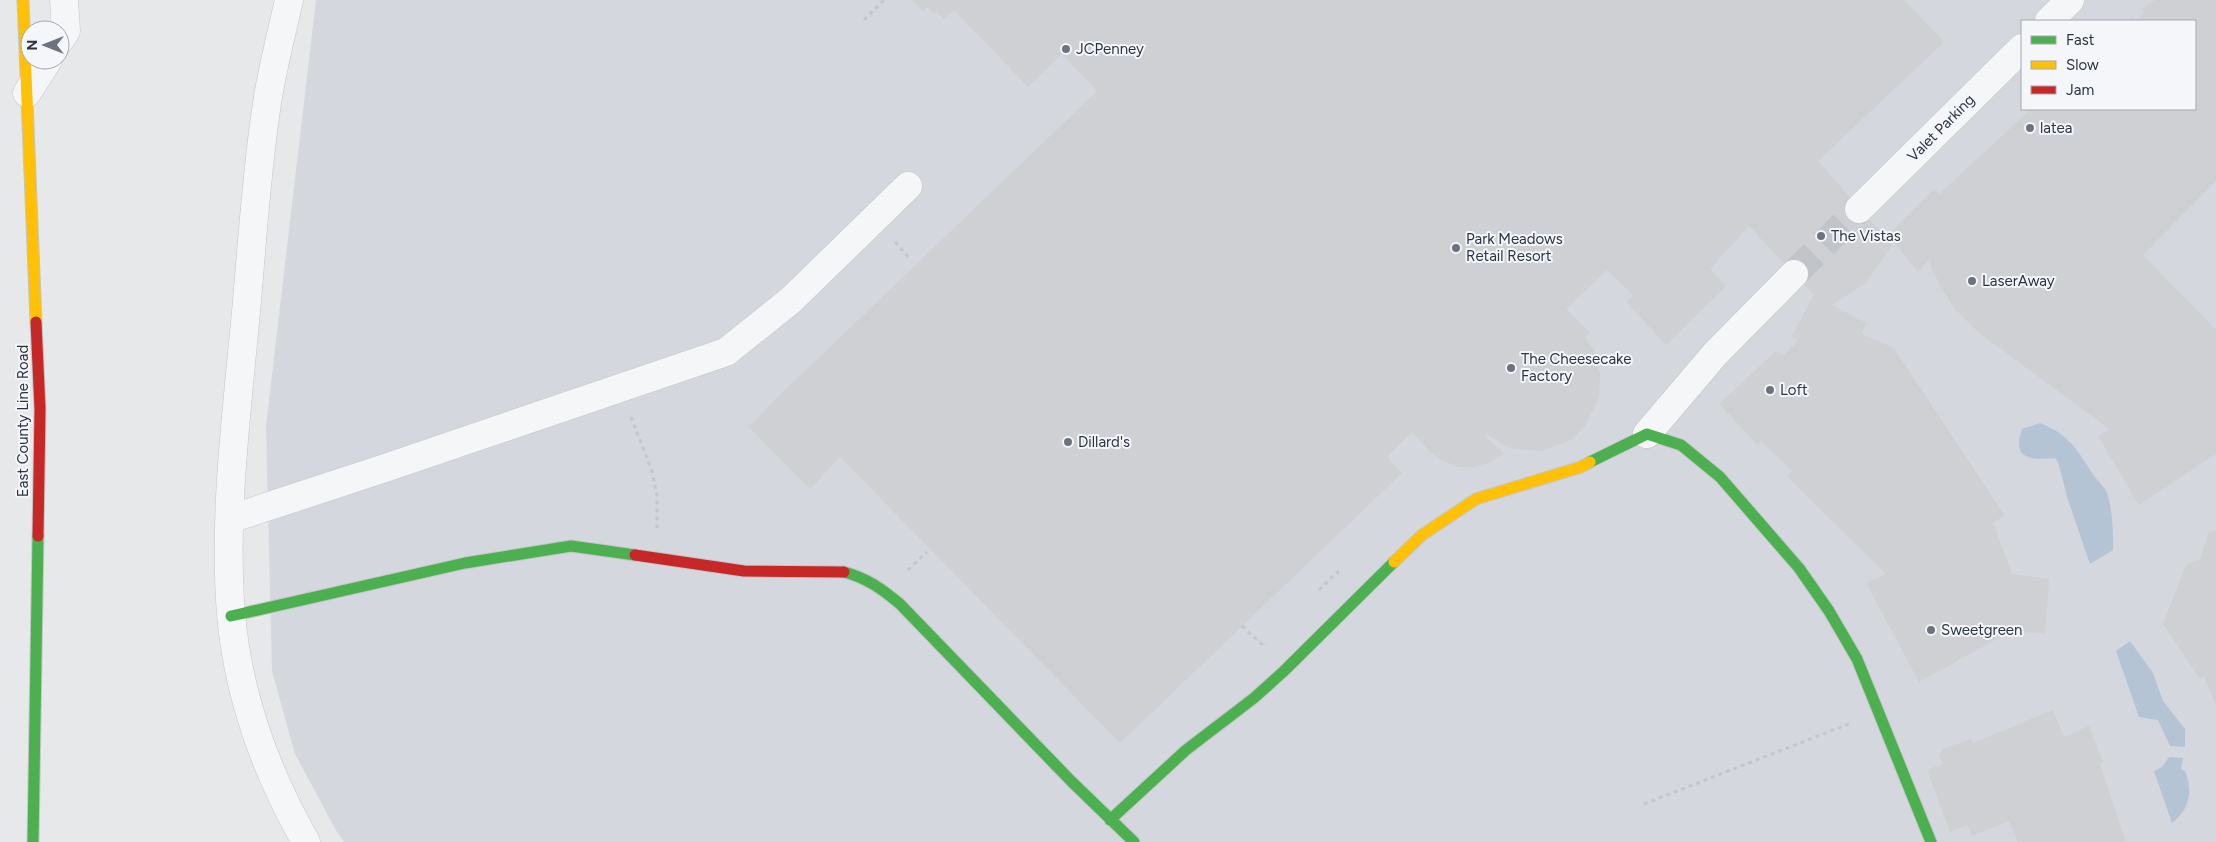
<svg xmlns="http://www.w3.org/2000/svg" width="2216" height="842" font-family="Figtree,sans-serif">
<rect width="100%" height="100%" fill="#e6e8ea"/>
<path fill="#d4d7dd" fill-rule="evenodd" d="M 316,0 L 2216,0 L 2216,842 L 344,842 L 337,832 L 295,754 L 272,671 L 266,426 ZM 2022,21 L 2195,21 L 2195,109 L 2022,109 Z"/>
<path fill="#b4c4d5" d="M 2040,423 C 2072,436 2077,451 2095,477 C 2099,483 2107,489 2108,496 C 2113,513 2113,532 2113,550 L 2090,564 L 2068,500 L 2058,462 L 2055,458 C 2032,460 2011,460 2022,429 Z
M 2130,641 L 2153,673 L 2163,701 L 2185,729 L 2185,747 L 2170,746 L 2158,720 L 2139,717 L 2116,651 Z
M 2169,757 L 2183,758 L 2181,769 L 2185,771 C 2193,791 2190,809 2172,823 L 2154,771 L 2162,767 Z"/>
<path fill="#ced0d3" d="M 912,0 L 1904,0 L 1944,42 L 1818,161 L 1892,245 L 1866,283 L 1832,305 L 1866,323 L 1862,334 L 1894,348 L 2005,516 L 1993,522 L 2012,574 L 2049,579 L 2045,634 L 2011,631 L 1919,682 L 1866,583 L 1886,574 L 1787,476 L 1792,471 L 1761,441 L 1758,445 L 1719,404 L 1776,351 L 1784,355 L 1798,340 L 1791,337 L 1814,295 L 1749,226 L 1710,269 L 1726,286 L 1666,345 L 1626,302 L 1633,295 L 1607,270 L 1566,309 L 1590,333 L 1585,337 L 1595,352 L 1600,374 L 1599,397 L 1585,426 L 1571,440 L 1541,451 L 1509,448 L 1486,434 L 1484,436 L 1505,454 L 1488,463 L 1475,467 L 1460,467 L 1443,461 L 1430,452 L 1412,432 L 1387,457 L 1402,473 L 1120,743 L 840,457 L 810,489 L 749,427 L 782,393 L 1097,91 L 1062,54 L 1028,87 L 954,10 L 944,19 L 937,12 L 934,14 L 927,7 L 923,11 Z
M 2155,0 L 2216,0 L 2216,181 L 2143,255 L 2216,330 L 2216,454 L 2139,505 L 2098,436 L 2109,429 L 1978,332 L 1954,308 L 1942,289 L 1931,267 L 1931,258 L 1918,272 L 1888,235 L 1934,189 L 1939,194 L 2031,109 L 2195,109 L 2195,21 L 2127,21 L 2132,17 L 2135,21 L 2145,13 L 2142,9 Z
M 2216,530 L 2216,705 L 2204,677 L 2200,679 L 2163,624 L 2186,565 L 2200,559 L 2209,532 Z
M 2053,710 L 2064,737 L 2089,726 L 2103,762 L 2100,764 L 2126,842 L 2018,842 L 2009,821 L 1972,836 L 1967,825 L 1950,832 L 1927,770 L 1943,764 L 1939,755 L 1942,749 L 1972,739 L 1973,743 Z"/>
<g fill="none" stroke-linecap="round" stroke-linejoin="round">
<path stroke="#c1c4c9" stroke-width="28" stroke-dasharray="28 14" stroke-linecap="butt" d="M 1794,274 L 1859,209"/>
<g stroke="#c4c6c8" stroke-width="29">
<path id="street" d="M 289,0 C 281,36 271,73 266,110 C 256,177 252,245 246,312 C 237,410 223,516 231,614 C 238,695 266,772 306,842
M 2049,21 L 2070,0
M 60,40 L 66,31 L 64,0
M 27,93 L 48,60
M 1859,209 L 2022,48
M 1647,434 L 1715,354 L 1794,274
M 230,519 L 385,468 L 726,352 L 791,300 L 908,186"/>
</g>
<g stroke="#c4c6c8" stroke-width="13">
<path id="fast" d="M 1590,462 L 1647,434 L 1681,445 L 1720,477 L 1799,568 L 1829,611 L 1857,659 L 1931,842
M 844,572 C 867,578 882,589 900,604 L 1071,781 L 1134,842
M 231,616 L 465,563 L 571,546 L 635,555
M 1110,820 L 1186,750 L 1254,698 L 1284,671 L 1394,562
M 33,842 L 38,536"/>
</g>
<g stroke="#c4c6c8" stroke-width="13">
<path id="slow" d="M 23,0 L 36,322
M 1394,562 L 1422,535 L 1476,499 L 1581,467 L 1590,462"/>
</g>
<g stroke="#c4c6c8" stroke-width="13">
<path id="jam" d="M 36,322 L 40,409 L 38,536
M 635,555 L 744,571 L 844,572"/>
</g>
<path stroke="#c5c6ca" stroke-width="3" stroke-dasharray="4 4" stroke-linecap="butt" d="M 864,20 L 884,0
M 895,242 L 911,260
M 631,417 L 652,471 L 657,496 L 657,528
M 908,570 L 927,552
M 1319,590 L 1337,572 L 1339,574
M 1242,626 L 1264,646 L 1266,644
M 1644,804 L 1851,723"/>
<use href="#street" stroke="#f5f6f7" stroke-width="28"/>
<use href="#fast" stroke="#4caf50" stroke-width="11"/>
<use href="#slow" stroke="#ffc107" stroke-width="11"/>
<use href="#jam" stroke="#c62828" stroke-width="11"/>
</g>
<g fill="#6c737f" stroke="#f4f6f9" stroke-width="2">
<circle cx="1066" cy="49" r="5"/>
<circle cx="2030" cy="128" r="5"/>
<circle cx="1821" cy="236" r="5"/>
<circle cx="1456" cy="248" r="5"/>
<circle cx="1972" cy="281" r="5"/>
<circle cx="1511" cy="368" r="5"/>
<circle cx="1770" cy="390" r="5"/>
<circle cx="1068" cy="442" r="5"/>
<circle cx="1931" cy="630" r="5"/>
</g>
<g text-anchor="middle" stroke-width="4" stroke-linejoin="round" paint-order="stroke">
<g font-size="15" fill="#2b3445" stroke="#f4f6f9" text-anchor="start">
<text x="1076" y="54">JCPenney</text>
<text x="2040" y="133">latea</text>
<text x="1831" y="241">The Vistas</text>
<text x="1466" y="244">Park Meadows<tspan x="1466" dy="17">Retail Resort</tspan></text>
<text x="1982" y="286">LaserAway</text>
<text x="1521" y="364">The Cheesecake<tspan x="1521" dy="17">Factory</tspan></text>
<text x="1780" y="395">Loft</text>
<text x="1078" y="447">Dillard's</text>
<text x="1941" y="635">Sweetgreen</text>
</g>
<g font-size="15" fill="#2b3445" stroke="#f4f6f9">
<text transform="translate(1941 128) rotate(-45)" y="5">Valet Parking</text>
<text transform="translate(23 421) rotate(-90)" y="5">East County Line Road</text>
</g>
</g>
<rect x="2021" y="20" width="175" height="90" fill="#f4f6f9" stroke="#a4a8b1"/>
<rect x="2031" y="36" width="25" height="8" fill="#4caf50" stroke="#a4a8b1"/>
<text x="2066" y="45" font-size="15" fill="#2b3445">Fast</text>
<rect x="2031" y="61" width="25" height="8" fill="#ffc107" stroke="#a4a8b1"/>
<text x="2066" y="70" font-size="15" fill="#2b3445">Slow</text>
<rect x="2031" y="86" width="25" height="8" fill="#c62828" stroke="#a4a8b1"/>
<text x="2066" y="95" font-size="15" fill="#2b3445">Jam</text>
<g transform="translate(45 45) rotate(270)"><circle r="24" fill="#f4f6f9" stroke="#a4a8b1"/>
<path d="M0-4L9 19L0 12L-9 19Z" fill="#6c737f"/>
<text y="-8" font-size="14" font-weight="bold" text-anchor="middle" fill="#2b3445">N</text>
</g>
</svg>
